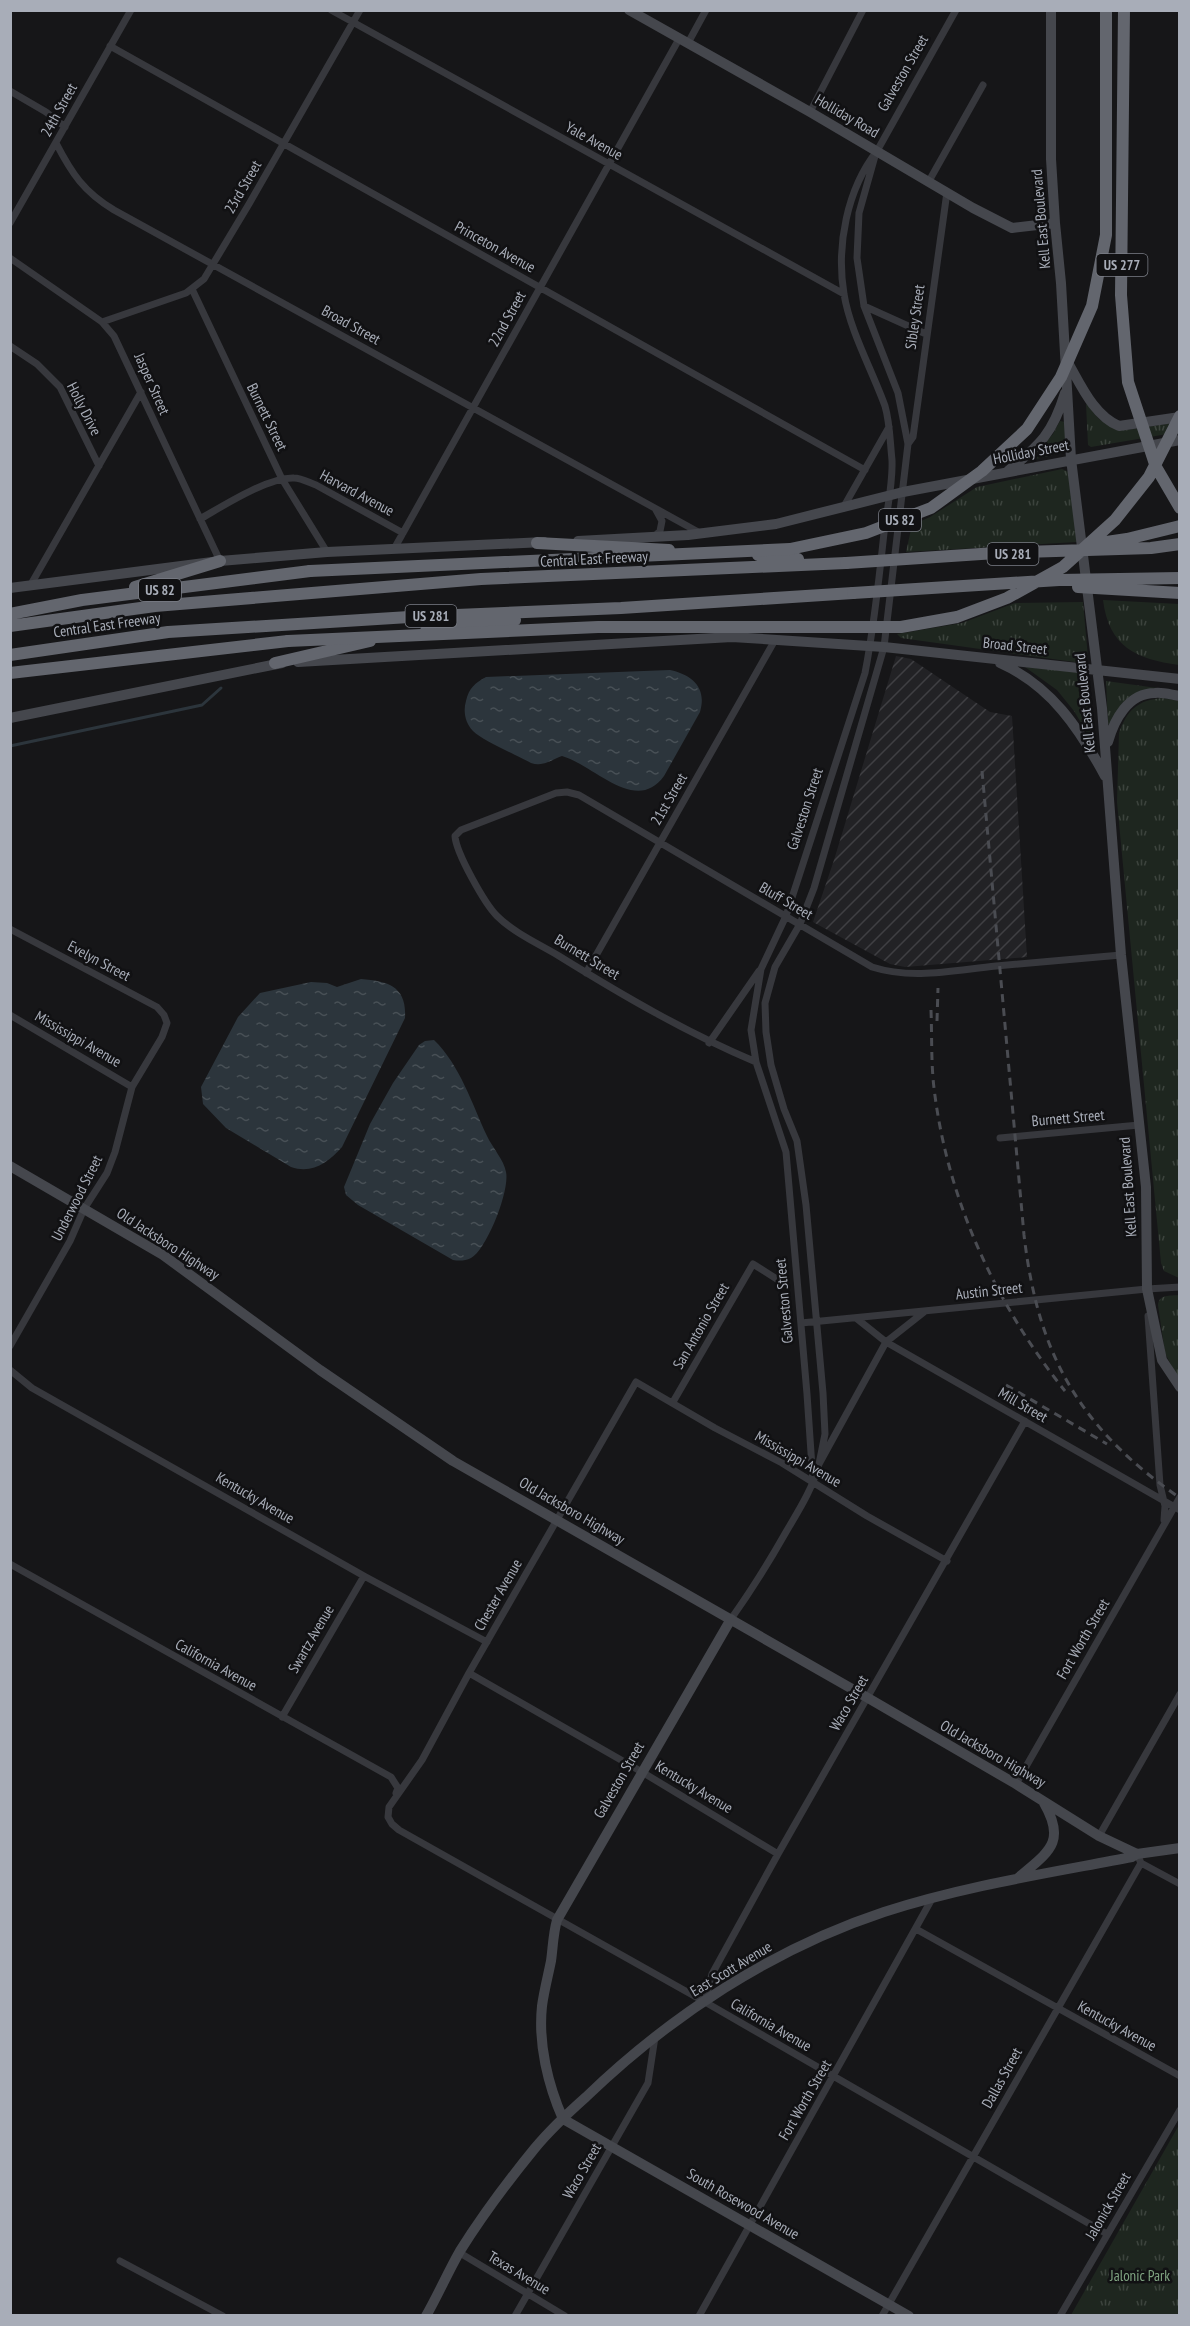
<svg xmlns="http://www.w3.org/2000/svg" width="1190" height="2326" font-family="'PT Sans Narrow',sans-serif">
<defs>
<pattern id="industrial-furrows" width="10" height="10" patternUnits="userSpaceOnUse" patternTransform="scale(1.5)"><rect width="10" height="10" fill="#222225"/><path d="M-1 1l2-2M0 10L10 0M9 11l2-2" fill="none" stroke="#3f3f43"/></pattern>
<pattern id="grass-tufts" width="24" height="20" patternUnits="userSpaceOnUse" patternTransform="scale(1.5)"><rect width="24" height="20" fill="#1e261f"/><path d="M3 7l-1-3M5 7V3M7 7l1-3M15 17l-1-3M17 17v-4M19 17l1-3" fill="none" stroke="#3c433d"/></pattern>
<pattern id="water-ripples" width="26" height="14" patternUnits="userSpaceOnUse" patternTransform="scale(1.5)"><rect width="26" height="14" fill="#2c353c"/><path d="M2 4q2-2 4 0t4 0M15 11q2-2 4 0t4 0" fill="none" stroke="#485056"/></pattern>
</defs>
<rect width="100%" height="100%" fill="#161618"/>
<path fill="url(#industrial-furrows)" d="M 896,656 L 911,659 L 990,712 L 1012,716 L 1027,957 L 905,967 L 890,964 L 813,922 L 834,860 Z"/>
<path fill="url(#grass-tufts)" d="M 1086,404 L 1089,405 C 1096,421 1110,427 1126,430 L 1179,422 L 1179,432 L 1091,447 L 1088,445 Z
M 1060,421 L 1065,422 L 1066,449 L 1062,453 L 1036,459 L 1035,455 L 1053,434 Z
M 1062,469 L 1071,473 L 1077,542 L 906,552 L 912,525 L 930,517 L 977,487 Z
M 1103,600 L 1179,604 L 1179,665 C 1136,659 1109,647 1103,600 Z
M 1083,602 L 1088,658 L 1082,663 L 901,638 L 897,634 L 962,623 L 1015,603 Z
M 1025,667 L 1087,673 L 1095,742 L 1093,743 L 1074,711 L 1057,690 Z
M 1106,681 L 1179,691 L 1146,692 L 1111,725 L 1108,724 Z
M 1162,698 L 1180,701 L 1179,1278 L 1164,1271 L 1161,1263 L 1117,802 L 1119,733 C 1127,710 1138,700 1162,698 Z
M 1179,1295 L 1179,1380 L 1165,1353 L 1158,1305 C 1159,1294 1170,1296 1179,1295 Z
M 1179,2125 L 1179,2315 L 1071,2315 Z"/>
<path fill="url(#water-ripples)" d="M 670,670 C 693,675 707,688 700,712 L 664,776 C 636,815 594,765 562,756 C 551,760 543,767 531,763 C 517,755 483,741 473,731 C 465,723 463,711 466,701 C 469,688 475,683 486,677 Z
M 361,979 C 389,981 407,987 405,1018 L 342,1147 C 328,1163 312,1174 291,1167 L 226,1128 L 203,1104 L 201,1087 L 238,1017 L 260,993 L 311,982 L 327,983 L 337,987 Z
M 434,1040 C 460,1065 472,1104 487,1136 C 492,1147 504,1160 506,1172 C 510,1190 487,1249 471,1258 C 465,1261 459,1261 453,1260 L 358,1205 L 346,1195 L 344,1187 L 370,1124 L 393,1083 L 419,1045 L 425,1041 Z"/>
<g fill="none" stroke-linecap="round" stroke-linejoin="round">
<path stroke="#2c353c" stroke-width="3" d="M 10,746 L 202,705 L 221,688"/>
<path stroke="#37383d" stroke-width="7" d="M 331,10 L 844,294
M 688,43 L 706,10
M 110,46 L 865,470
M 10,91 L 46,112 L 65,127
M 810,112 L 863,10
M 56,143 C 72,174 84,192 114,210 L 700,533
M 929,181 L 983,85
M 10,223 L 131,10
M 10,258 L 102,322 L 114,336 L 220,561
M 192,289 L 282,479 L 327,552
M 864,306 L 926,334
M 102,322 L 186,293 L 204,279 L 249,204 L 360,10
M 10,346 L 37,364 L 60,387 L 99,466
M 908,444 L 913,437 L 947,192
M 843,508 L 889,427
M 200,519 C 223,506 268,477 294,478 C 301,478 308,482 316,485 L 403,533
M 655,536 L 660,531 L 662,521 L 656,510
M 394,549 L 679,39
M 30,586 L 141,392
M 10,929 L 157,1007 L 164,1015 L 167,1023 L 162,1037 L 132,1087 L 115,1152 L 107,1173 L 84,1209 L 70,1241 L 10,1346
M 586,973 L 775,640
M 10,1015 L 132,1087
M 709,1043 L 759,971
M 756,1062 C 687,1033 622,995 559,956 C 539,944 514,933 497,916 C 485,904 456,853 455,836 L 461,830 L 556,793 L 567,792 L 579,795 L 872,967 C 913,980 955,970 996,966 C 1038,962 1080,959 1121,955
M 1000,1138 L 1139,1125
M 1148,1316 L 1160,1485 L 1165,1506 L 1164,1520
M 856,1318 L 886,1342 L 1180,1510
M 801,1323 L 1147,1289 L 1180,1287
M 10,1370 L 32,1388 L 364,1576 L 487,1642
M 673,1402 L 753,1264 L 783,1283
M 819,1464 L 825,1434 L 823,1393 L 806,1205 L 797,1141 L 784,1109 L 771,1065 L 766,1032 L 765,1003 L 775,967 L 800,924 L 814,888 L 884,647 L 908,444 L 898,393 L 864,306 L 857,258 L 859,213 L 875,156
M 813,1482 L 807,1394 L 786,1152 L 756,1062 L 751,1030 L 761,969 L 786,916 L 865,673 C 874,627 879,580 884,533 C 887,509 893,484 892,460 C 890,442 890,423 885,406 C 872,370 850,331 844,294 C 836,246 847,189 877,151 L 956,10
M 947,1561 L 867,1516 L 782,1463 L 715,1428 L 636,1382 L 469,1673 L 422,1760 L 389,1807 L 388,1817 L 392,1824 L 399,1830 L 705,2002 L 1107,2234
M 10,1564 L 391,1777 L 398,1788 L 396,1793
M 731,1619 C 751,1591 769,1562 786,1532 C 799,1510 813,1488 819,1464 L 886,1342 L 924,1312
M 469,1673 L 642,1772 L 778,1854
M 282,1717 L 364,1576
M 1016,1784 L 1180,1497
M 1099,1836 L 1180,1694
M 1141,1863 L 1180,1884
M 916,1929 L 1180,2076
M 705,2001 L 712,1974 L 778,1854 L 1025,1421
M 460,2253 L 565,2316
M 120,2261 L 223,2316
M 515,2316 L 648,2083 L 655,2037
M 699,2316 L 933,1897
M 882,2316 L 1141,1863 L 1137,1854
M 1060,2316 L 1180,2110"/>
<path stroke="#45474d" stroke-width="10" d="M 629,10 L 810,112 L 973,208 L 1012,228 L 1055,223
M 1051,10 L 1051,159 L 1055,223 L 1061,283 L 1071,459 L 1102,708 L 1121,955 L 1146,1187 L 1147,1289 L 1162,1360 L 1180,1387
M 1067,361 C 1080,383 1093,415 1119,426 L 1180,417
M 1008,471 C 1040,445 1053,433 1065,393
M 578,541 L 688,535 L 776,524 L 903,492 L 1180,440
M 10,588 L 220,561 L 327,552 L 544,542
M 298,662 L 732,637 L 884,647 L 1180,679
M 1000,663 C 1051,686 1079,728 1105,776
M 10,718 L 282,663
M 1108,742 C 1114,720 1128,693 1155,693 C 1163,692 1172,695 1180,696
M 10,1166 L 163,1255 L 320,1370 L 453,1461 L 868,1698 L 1016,1784 L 1099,1836 L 1137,1854
M 1018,1878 C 1048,1852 1067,1843 1044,1803
M 563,2119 C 548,2085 538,2044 542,2006 C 544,1991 548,1976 551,1961 C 553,1947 553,1934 557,1920 L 731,1619
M 563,2119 L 909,2316
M 426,2316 C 438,2295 448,2272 460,2251 C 482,2216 508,2181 535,2148 C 550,2130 568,2113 586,2097 C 670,2016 772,1949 884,1912 C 964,1886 1049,1873 1132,1857 L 1137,1854 L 1180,1848"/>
<path stroke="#63666e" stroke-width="12" d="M 537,543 L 669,550
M 758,555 L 798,559
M 135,587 L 220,561
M 10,614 L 82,600 L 310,571
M 10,626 L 155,606 L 481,579 L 846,563
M 426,631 L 515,620
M 10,655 L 168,632 L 409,617 L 621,608 L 853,593
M 275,663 L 370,641
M 10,673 L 288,641"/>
<path stroke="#4a4c52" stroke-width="3" stroke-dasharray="8 6" stroke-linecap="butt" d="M 982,771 L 1024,1235 C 1038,1355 1079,1428 1180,1498
M 931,1010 C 932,1036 931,1063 934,1088 C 947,1199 996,1305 1065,1391
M 937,1021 L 938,988
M 1006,1385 L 1107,1444"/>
<path stroke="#63666e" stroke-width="12" d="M 1124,10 L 1121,295 L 1128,382 L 1156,467 L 1180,508
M 1093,544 L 1127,539 L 1180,526
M 846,563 L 996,553 L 1151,548 L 1180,544
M 310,571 L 790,549 L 866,533 L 931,508 L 982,471 L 1027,429 L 1061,377 L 1092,306 L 1106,235 L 1106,10
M 1078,587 L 1180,593
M 853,593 L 1059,580 L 1180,578
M 288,641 L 598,627 L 901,627 L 957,617 L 1007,598 L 1063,567 L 1115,520 L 1149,477 L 1180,416"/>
</g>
<g text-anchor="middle" stroke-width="5" stroke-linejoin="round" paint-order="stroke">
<g fill="#111113" stroke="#7b7e86" stroke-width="1.5">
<rect x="1096.5" y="254" width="51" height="22" rx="4.5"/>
<rect x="879" y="509" width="42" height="22" rx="4.5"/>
<rect x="987.5" y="543" width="51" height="22" rx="4.5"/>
<rect x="139" y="579" width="42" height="22" rx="4.5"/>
<rect x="405.5" y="605" width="51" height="22" rx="4.5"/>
</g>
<g font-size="14" font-weight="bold" fill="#a8adb8">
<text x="1122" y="270">US 277</text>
<text x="900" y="525">US 82</text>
<text x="1013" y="559">US 281</text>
<text x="160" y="595">US 82</text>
<text x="431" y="621">US 281</text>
</g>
<g font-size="15" fill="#a8adb8" stroke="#111113">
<text transform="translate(903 73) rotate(-60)" y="5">Galveston Street</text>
<text transform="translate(59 110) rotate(-61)" y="5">24th Street</text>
<text transform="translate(847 116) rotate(30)" y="5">Holliday Road</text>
<text transform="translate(594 141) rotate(29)" y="5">Yale Avenue</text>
<text transform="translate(243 187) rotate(-60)" y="5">23rd Street</text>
<text transform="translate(1041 219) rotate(-95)" y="5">Kell East Boulevard</text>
<text transform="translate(495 247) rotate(29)" y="5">Princeton Avenue</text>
<text transform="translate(915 317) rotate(-82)" y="5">Sibley Street</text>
<text transform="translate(507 319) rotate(-61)" y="5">22nd Street</text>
<text transform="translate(351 325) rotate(29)" y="5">Broad Street</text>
<text transform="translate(152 384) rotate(66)" y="5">Jasper Street</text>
<text transform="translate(84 409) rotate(63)" y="5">Holly Drive</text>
<text transform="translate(267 417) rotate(64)" y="5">Burnett Street</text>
<text transform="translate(1031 452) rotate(-11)" y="5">Holliday Street</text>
<text transform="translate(357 493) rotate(28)" y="5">Harvard Avenue</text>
<text transform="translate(594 559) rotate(-3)" y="5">Central East Freeway</text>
<text transform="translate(107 625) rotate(-8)" y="5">Central East Freeway</text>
<text transform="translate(1015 646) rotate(6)" y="5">Broad Street</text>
<text transform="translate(1085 703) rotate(-96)" y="5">Kell East Boulevard</text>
<text transform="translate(669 799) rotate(-60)" y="5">21st Street</text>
<text transform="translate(805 809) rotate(-72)" y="5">Galveston Street</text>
<text transform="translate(786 901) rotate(30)" y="5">Bluff Street</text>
<text transform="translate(587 957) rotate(31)" y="5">Burnett Street</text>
<text transform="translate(99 961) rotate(28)" y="5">Evelyn Street</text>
<text transform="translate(78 1039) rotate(30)" y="5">Mississippi Avenue</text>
<text transform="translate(1068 1118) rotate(-5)" y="5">Burnett Street</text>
<text transform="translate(1128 1187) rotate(-94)" y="5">Kell East Boulevard</text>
<text transform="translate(77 1198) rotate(-63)" y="5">Underwood Street</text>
<text transform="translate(168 1244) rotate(33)" y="5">Old Jacksboro Highway</text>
<text transform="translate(989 1291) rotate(-6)" y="5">Austin Street</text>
<text transform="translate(784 1301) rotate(-95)" y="5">Galveston Street</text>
<text transform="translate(701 1326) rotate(-60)" y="5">San Antonio Street</text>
<text transform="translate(1023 1405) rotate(30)" y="5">Mill Street</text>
<text transform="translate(798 1459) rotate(30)" y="5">Mississippi Avenue</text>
<text transform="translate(255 1498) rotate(30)" y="5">Kentucky Avenue</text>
<text transform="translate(572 1511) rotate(30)" y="5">Old Jacksboro Highway</text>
<text transform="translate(498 1595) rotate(-60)" y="5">Chester Avenue</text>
<text transform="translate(311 1639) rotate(-60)" y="5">Swartz Avenue</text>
<text transform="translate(1083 1639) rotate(-60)" y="5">Fort Worth Street</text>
<text transform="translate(216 1665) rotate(29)" y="5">California Avenue</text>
<text transform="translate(849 1703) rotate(-60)" y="5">Waco Street</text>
<text transform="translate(993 1754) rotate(30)" y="5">Old Jacksboro Highway</text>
<text transform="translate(619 1780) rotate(-60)" y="5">Galveston Street</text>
<text transform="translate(694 1787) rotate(31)" y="5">Kentucky Avenue</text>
<text transform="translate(731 1969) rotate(-31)" y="5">East Scott Avenue</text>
<text transform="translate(771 2025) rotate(30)" y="5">California Avenue</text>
<text transform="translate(1117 2026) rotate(29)" y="5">Kentucky Avenue</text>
<text transform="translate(1002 2078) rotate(-61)" y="5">Dallas Street</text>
<text transform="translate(805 2100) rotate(-60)" y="5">Fort Worth Street</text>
<text transform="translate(582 2171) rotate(-60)" y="5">Waco Street</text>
<text transform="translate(743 2204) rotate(30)" y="5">South Rosewood Avenue</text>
<text transform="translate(1108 2206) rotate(-60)" y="5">Jalonick Street</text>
<text transform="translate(519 2273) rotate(31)" y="5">Texas Avenue</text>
</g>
<g font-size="15" fill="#7fa381" stroke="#111113">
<text x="1140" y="2281">Jalonic Park</text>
</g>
</g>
<rect width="1190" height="2326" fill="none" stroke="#a8adb8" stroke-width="24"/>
</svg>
